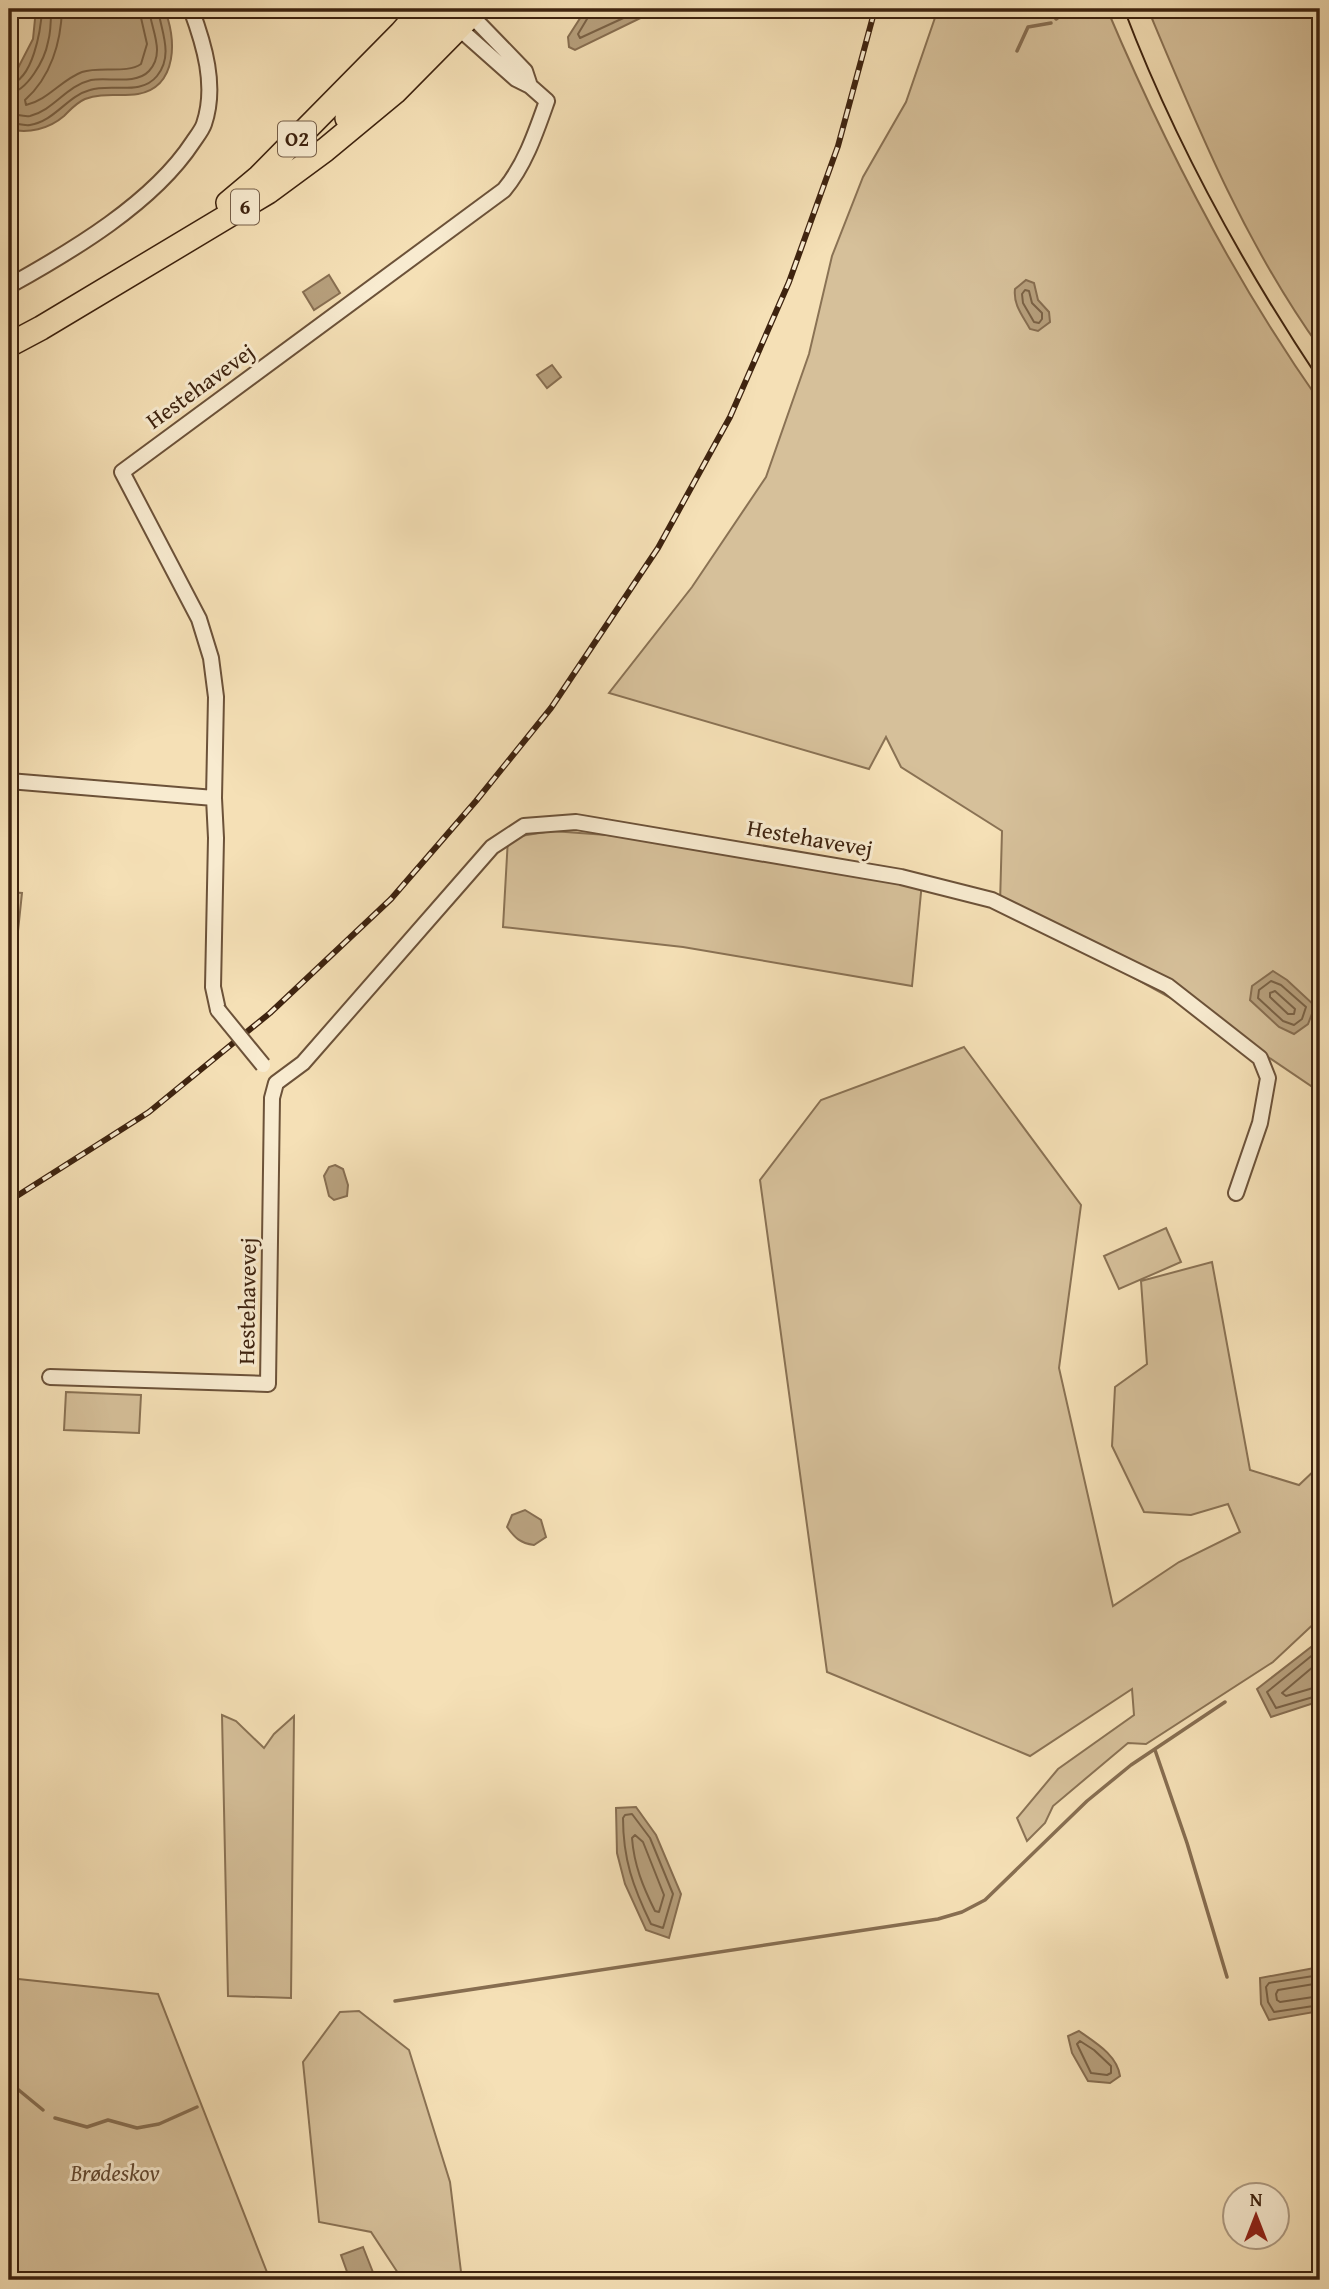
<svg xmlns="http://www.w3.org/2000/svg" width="1329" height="2289" font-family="'Gentium Book Plus',serif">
<rect width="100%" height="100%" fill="#f5e0b6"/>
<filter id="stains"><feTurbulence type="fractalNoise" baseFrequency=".00286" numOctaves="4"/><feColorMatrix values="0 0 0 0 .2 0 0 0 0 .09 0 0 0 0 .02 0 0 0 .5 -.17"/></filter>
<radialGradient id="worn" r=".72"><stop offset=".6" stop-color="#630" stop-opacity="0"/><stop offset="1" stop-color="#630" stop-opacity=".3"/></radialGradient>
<path fill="#d6c09a" stroke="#8a7254" stroke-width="2" d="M 938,9 L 1107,9 C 1165,146 1234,280 1320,402 L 1320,1092 L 1225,1028 L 1000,904 L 1002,831 L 901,767 L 886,737 L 869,769 L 609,693 L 692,587 L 766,477 L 809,354 L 832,256 L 863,177 L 906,102 Z
M 1148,9 L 1320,9 L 1320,348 C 1245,244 1197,126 1148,9 Z
M 552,831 L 648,838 L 922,882 L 912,986 L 683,947 L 503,927 L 508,838 Z
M 9,892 L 22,893 L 14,969 L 9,969 Z
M 964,1047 L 1081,1205 L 1059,1368 L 1113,1606 L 1179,1562 L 1240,1532 L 1228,1504 L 1191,1515 L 1144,1512 L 1112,1446 L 1115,1387 L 1147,1364 L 1141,1281 L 1212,1262 L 1250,1470 L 1299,1485 L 1320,1465 L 1320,1618 L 1273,1662 L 1146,1744 L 1128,1743 L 1053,1806 L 1045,1823 L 1027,1841 L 1017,1818 L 1058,1769 L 1134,1715 L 1132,1689 L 1030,1756 L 827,1672 L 760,1180 L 821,1100 Z
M 1166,1228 L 1181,1262 L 1119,1289 L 1104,1256 Z
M 66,1392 L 141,1395 L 139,1433 L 64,1430 Z
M 222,1715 L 236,1721 L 264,1748 L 274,1734 L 294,1716 L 291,1998 L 228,1996 Z
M 9,1978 L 158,1994 L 270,2280 L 9,2280 Z
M 359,2011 L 409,2050 L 450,2182 L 462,2280 L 399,2280 L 398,2273 L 371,2232 L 319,2222 L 303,2062 L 340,2012 Z"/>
<path fill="#b7a07d" stroke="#876e51" stroke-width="2" d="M 36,9 L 164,9 C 177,37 178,87 138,94 C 120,97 103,92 85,99 C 76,103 71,109 64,116 C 49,129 28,134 9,129 L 9,80 L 18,68 L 33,39 Z
M 586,9 L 659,9 L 575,50 L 569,47 L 568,37 Z
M 329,275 L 340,293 L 314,310 L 303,292 Z
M 1026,280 L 1034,283 L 1038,300 L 1049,312 L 1050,322 L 1038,331 L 1030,329 C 1023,316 1013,305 1015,289 Z
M 552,365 L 561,377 L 547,388 L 537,375 Z
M 1273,971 L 1287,980 L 1315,1006 L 1308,1024 L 1294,1034 L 1279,1027 L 1250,1000 L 1252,986 Z
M 335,1165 L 343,1169 L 348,1185 L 347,1196 L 334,1200 L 329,1196 L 324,1176 L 329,1167 Z
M 525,1510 L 541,1520 L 546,1537 L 534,1545 C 520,1543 515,1538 507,1527 L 512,1515 Z
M 1320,1640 L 1320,1701 L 1271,1717 L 1257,1689 Z
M 636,1807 L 656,1835 L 681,1894 L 669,1938 L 646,1930 L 625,1884 L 617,1853 L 616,1808 Z
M 1320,1967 L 1320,2011 L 1269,2020 L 1261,2004 L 1260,1978 Z
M 1079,2031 C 1096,2043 1117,2055 1120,2076 L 1110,2083 L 1088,2081 L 1072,2053 L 1068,2036 Z
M 363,2247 L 376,2280 L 350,2280 L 341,2255 Z"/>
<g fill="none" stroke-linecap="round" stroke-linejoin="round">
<path stroke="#7a6246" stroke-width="2" d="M 62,9 C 61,42 51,77 25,100 L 26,105 C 48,100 61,80 82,72 C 100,66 127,74 141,64 L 147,44 L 139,9
M 590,9 L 590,14 L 578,34 L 580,38 L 643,9
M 9,84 C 33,81 41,29 42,9
M 9,93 C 27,92 45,59 48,42 C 51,32 51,19 51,9
M 9,114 C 16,114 23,117 30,116 C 54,110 66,86 91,80 C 108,77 136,85 149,71 C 166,53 151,29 149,9
M 9,123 C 16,123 23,126 30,125 C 55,121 67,96 90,90 C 111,83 141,96 157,76 C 174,55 161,31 158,9
M 1025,290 L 1029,291 L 1032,303 L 1042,313 L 1042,319 L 1039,323 L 1034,322 L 1023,303 L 1022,294 Z
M 1271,981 L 1281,985 L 1306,1007 L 1302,1019 L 1294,1025 L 1283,1021 L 1258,998 L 1259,990 Z
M 1275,991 L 1295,1009 L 1294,1014 L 1288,1014 L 1270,997 L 1270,993 Z
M 1320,1649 L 1267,1692 L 1276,1708 L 1320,1695
M 1320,1661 L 1282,1693 L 1286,1696 L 1320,1686
M 632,1814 L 650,1838 L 673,1894 L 663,1928 L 651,1924 C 633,1887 623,1859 623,1818 L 625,1815 Z
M 635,1835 L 643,1842 L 664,1895 L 659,1912 L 655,1911 C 643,1887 634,1865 632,1838 Z
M 1320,1975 L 1269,1983 L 1266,1987 L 1268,2002 L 1274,2012 L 1320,2005
M 1320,1983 L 1278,1990 L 1276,1994 L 1277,2000 L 1280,2002 L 1320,1996
M 1080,2041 L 1094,2050 L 1111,2066 L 1111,2073 L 1107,2075 L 1091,2073 L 1077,2044 Z"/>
<path stroke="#876e51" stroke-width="3.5" d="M 1056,19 L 1069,9
M 1017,51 L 1028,27 L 1051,23
M 1155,1750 L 1187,1843 L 1227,1977
M 395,2001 L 938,1919 L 962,1912 L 985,1900 L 1087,1801 L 1131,1765 L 1225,1702
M 9,2082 L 43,2110
M 55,2118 L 87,2127 L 108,2120 L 137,2128 L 159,2124 L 197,2107"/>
<g stroke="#6c5239" stroke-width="18">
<path id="minor" d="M 466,10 L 525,71 L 530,86
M 9,286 C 72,251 153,203 193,142 C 197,136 202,130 204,124 C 217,86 204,44 191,9
M 9,781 L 214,798 L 216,838 L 213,987 L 218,1010
M 214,798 L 216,697 L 211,658 L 199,619 L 122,472 L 504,190 C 525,165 536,132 547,101 L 530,86 L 516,79 L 454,24
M 50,1377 L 268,1384 L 272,1098 L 276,1083 L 303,1063 L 492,847 L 524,826 L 576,822 L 901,877 L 992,900 L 1168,986 L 1260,1058 L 1268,1078 L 1260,1123 L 1236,1193"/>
</g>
<g stroke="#3e230f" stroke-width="26">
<path id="primary" d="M 347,118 L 393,67 L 442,19 L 446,9
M 228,203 L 259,177 L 401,33 L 422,9
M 9,345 L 41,328 L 268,192 L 325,150 L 395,92 L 477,9"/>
</g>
<use href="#minor" stroke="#f8ebd0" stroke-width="14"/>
<use href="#primary" stroke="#f5e0b6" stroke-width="23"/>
<path stroke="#3e230f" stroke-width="2" d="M 1124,9 C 1174,141 1242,264 1320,381"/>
<g stroke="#3e230f" stroke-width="6">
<path id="rail" d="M 9,1201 L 149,1112 L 270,1013 L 391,899 L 476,801 L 551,708 L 658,548 L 730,417 L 789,282 L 838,146 L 875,9"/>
</g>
<use href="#rail" stroke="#f8ebd0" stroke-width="3.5" stroke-dasharray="10" stroke-linecap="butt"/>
<g stroke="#6c5239" stroke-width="18" stroke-linecap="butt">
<path id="minor-bridge" d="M 218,1010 L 263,1065"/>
</g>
<use href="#minor-bridge" stroke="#f8ebd0" stroke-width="14"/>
</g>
<g text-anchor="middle" stroke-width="6" stroke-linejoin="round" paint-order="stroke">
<g fill="#f8ebd0" stroke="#765f49" stroke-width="2">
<rect x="278" y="121.5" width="38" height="35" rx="5"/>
<rect x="231" y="189.5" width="28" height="35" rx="5"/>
</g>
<g font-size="21" font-weight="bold" fill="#3e230f">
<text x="297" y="146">O2</text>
<text x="245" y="214">6</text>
</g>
<g font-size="23" fill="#3e230f" stroke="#f8ebd0">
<text transform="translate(200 386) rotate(-36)" y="8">Hestehavevej</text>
<text transform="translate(810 838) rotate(10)" y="8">Hestehavevej</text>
<text transform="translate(247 1301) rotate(-89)" y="8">Hestehavevej</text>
</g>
<g font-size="23" font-style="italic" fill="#644a32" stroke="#f8ebd0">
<text x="115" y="2181">Brødeskov</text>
</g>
</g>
<rect width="1329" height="2289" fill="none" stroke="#f5e0b6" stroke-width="35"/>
<rect x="10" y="10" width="1308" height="2268" fill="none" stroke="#3e230f" stroke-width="3.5"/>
<rect x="18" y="18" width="1294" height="2254" fill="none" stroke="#3e230f" stroke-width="2"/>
<g transform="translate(1256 2216)"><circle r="33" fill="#f8ebd0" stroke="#ae9b83" stroke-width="2"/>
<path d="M0-5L12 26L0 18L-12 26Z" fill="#8f2418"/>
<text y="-10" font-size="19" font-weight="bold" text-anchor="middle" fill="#3e230f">N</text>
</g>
<rect width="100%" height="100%" filter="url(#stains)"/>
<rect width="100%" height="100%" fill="url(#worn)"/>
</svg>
